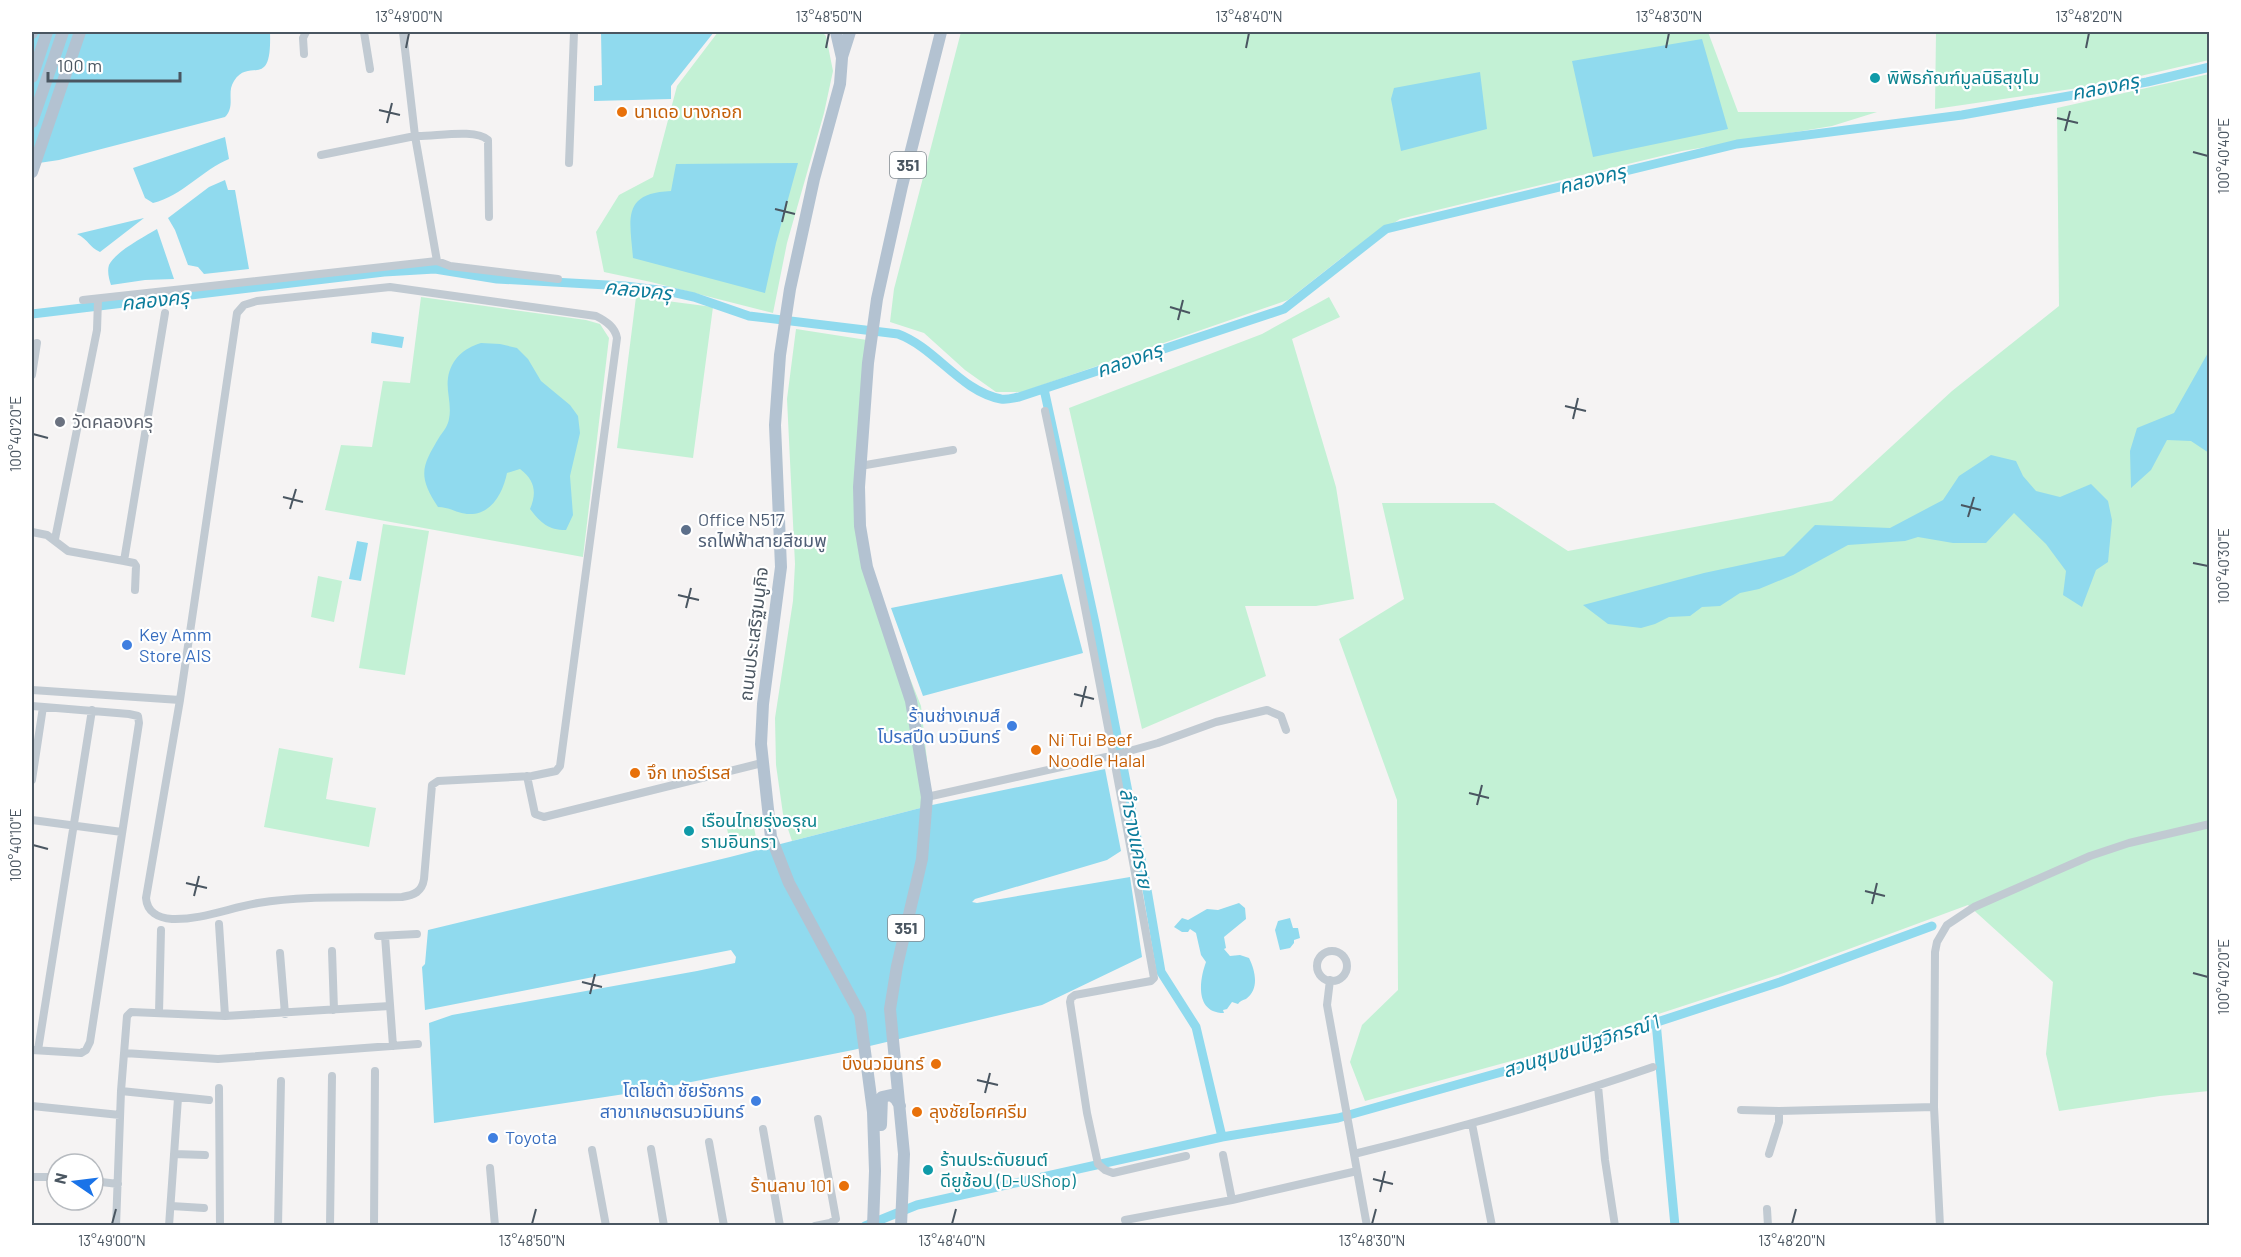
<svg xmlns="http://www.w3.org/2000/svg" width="2241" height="1257" font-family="Barlow,'Noto Sans Thai',sans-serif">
<rect width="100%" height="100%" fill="#f5f3f3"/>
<path fill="#c3f1d5" d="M 718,32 L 822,32 L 826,36 L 833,71 L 824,113 L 787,243 L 773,313 L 651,282 L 604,272 L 596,232 L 619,195 L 653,177 L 677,86 Z
M 961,32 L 1708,32 L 1738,112 L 1877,112 L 1832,126 L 1682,151 L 1400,219 L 1344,256 L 1288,300 L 1022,392 L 996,392 L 965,370 L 924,333 L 890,322 L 894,289 Z
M 1936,32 L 2209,32 L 2209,60 L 2106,84 L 1935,109 Z
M 2209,74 L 2209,1091 L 2160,1096 L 2059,1111 L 2046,1054 L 2053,982 L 1968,905 L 1784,973 L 1533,1055 L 1365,1101 L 1350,1062 L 1362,1025 L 1398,990 L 1397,800 L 1339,639 L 1404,599 L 1382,503 L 1494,503 L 1568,551 L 1832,501 L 1952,391 L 2059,306 L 2057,108 Z
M 421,297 L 586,320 L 600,324 L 609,338 L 583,557 L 325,510 L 341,445 L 372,447 L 383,381 L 410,383 Z
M 636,297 L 713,307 L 693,458 L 617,448 Z
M 1329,297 L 1340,317 L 1292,339 L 1336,487 L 1354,599 L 1316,606 L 1245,606 L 1266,676 L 1142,729 L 1069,408 L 1262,334 Z
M 796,329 L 867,340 L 862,558 L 921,706 L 932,805 L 792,841 L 783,814 L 776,765 L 775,718 L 793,601 L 795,564 L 787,399 Z
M 383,524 L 429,531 L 405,675 L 359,668 Z
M 318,576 L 342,581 L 334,622 L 311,617 Z
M 279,748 L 333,758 L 326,799 L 376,808 L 369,847 L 264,827 Z
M 751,814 L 756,837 L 730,843 L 725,819 Z"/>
<path fill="#90daee" d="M 32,32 L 270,32 C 272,92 250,56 234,81 C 226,93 236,106 225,117 L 59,160 L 32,164 Z
M 601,32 L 714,32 L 671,86 L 671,99 L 594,101 L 594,86 L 602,85 Z
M 1702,39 L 1728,129 L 1593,157 L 1572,61 Z
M 1480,72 L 1487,129 L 1401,151 L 1391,99 L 1394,88 Z
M 225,137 L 229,159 C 202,170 182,196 153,203 L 145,198 L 133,168 Z
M 798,163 L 776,243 L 765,293 L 633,258 C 630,220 621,193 671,191 L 676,164 Z
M 225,180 L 228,190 L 235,190 L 249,269 L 204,274 L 198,267 L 188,265 L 175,230 L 168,218 L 209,187 Z
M 144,218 L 100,252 C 89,247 89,240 77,234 Z
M 157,229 L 174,279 L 145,280 L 111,285 C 109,279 107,271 109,265 C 116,251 144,237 157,229 Z
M 372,332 L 404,337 L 402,348 L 371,343 Z
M 481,343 L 500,344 L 517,348 L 528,359 L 541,381 L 570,405 L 578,416 L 580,433 L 570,476 L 573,515 L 566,530 C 548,530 541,523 530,509 C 537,493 535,480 520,469 L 507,473 C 503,492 492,516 467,514 C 457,513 449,507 438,507 C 417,475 422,466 440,436 C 444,431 448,425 449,419 C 452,405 446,391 448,378 C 451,359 464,348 481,343 Z
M 2209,351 L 2209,453 L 2191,441 L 2167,440 L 2151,470 L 2131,488 L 2130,451 L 2137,428 L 2174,413 Z
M 1991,455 L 2016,461 L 2023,476 L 2036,491 L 2060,497 L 2091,484 L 2108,501 L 2112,520 L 2108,562 L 2096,570 L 2082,607 L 2063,595 L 2066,571 L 2046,544 L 2014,513 L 1986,543 L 1953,543 L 1918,537 L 1905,541 L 1848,545 L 1793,575 L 1759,589 L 1740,593 L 1720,606 L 1702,607 L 1690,616 L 1669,617 L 1655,624 L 1641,628 L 1608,624 L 1583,605 L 1704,573 L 1784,556 L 1815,525 L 1890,528 L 1943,500 L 1959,476 Z
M 357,541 L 368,543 L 361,581 L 349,579 Z
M 1062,574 L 1083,653 L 923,696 L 891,608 Z
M 1105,769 L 1121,851 L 1107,860 L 975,899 L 972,902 L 977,903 L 1130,877 L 1142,957 L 1042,1005 L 853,1050 L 651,1090 L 434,1123 L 429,1023 L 452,1015 L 697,971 L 735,963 L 736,957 L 731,950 L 425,1010 L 422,967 L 425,964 L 428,930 L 730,857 L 932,805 Z
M 1239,903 L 1245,908 L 1246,919 L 1224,937 L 1226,948 L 1224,949 L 1230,956 L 1240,955 L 1249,958 C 1255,970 1260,989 1246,999 C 1243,1000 1240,1001 1238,1004 L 1232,1002 L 1227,1009 L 1223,1010 L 1224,1013 C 1195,1013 1199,981 1206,962 L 1201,955 L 1196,933 L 1190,929 L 1188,932 L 1182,932 L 1174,927 L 1182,918 L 1188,920 L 1207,909 L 1218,910 Z
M 1290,918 L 1293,928 L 1298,928 L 1300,938 L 1294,940 L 1294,943 L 1290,948 L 1280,950 L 1275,930 L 1278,921 Z"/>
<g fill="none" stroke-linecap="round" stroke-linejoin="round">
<path stroke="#90daee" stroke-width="9" d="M 32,314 L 384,272 L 435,269 L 497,279 L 625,286 L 667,291 L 694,297 L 749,316 L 898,334 C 936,348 960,391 1001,399 C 1007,400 1013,398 1019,397 L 1284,309 L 1386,229 L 1737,144 L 1962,115 L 2147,82 L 2210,67
M 1044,389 L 1095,623 L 1146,884 L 1161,972 L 1196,1027 L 1222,1137
M 1656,1022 L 1675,1226
M 865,1226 L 917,1205 L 1222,1137 L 1338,1118 L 1516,1068 L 1780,982 L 1932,926"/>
<path stroke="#c1cad2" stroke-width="8" d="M 364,32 L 370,69
M 304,54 L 303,38 L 306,32
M 321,155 L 415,136 L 403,32
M 569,163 L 574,32
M 489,217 L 488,140 C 475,128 434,137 415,136 L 437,261 L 450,266 L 558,279
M 390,287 L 596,316 C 606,321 615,327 617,338 L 560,766 L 556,771 L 532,776 L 438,781 L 432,785 L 424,879 C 422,892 414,895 402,897 C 355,898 305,895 258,903 C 229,908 201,920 172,919 C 158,918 147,912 146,898 L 180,700 L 237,313 L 244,305 L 257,301 Z
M 83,300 L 437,261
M 32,375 L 37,343
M 1045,411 C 1085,599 1120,788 1154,978 L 1151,981 L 1075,995 L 1071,998 L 1070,1002 L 1087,1113 L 1098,1164 L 1105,1170 L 1113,1173 L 1186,1156
M 860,466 L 953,450
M 32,532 L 47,535 L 68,551 L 124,561 L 165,313
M 55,539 L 97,330 L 98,300
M 124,561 L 134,563 L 136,566 L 135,590
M 32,690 L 180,700
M 32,706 L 129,714 L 138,716 L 139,723 L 90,1042 L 86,1050 L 81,1053 L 32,1050
M 527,776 L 535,814 L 544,817 L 762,763
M 32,780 L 43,707
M 927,797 L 1115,755 L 1158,743 L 1216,722 L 1267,710 L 1281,716 L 1286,730
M 32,820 L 122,832
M 219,924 L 225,1016
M 378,936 L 417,934
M 385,936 L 393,1046
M 332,951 L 334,1010
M1317 966a15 15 0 1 1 30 0a15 15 0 1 1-30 0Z
M 280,953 L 285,1014
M 1330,980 L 1327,1005 L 1367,1226
M 159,1013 L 161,930
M 38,1050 L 92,710
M 124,1053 L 218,1059 L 418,1044
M 1598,1086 L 1605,1160 L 1615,1226
M 219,1088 L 220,1226
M 121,1091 L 209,1100
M 32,1106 L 120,1115
M 1741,1110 L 1779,1111
M 1472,1124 L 1492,1226
M 763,1129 L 780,1226
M 709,1142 L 724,1226
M 651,1149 L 664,1226
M 592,1150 L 606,1226
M 174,1154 L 205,1155
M 1354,1154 C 1455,1129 1555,1101 1653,1067
M 1769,1154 L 1779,1122 L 1779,1111 L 1934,1107
M 1223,1155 L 1232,1200
M 490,1168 L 495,1226
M 32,1177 L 57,1177
M 93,1181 L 118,1184
M 171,1206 L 204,1208
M 1767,1209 L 1768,1226
M 1125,1220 L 1232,1200 L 1357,1171
M 116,1226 L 121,1091 L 127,1016 L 131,1012 L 225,1016 L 390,1006
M 169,1226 L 178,1098
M 278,1226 L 281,1081
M 330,1226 L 332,1076
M 374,1226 L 375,1071
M 815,1226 L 830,1223 L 836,1219 L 818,1119
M 1940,1226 L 1934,1107 L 1935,952 L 1937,942 L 1947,925 L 1974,907 L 2090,856 L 2129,843 L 2210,824"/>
<path stroke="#b3c2d1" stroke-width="12" d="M 836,32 L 842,58 L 840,84 L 814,179 L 790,289 L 780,355 L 775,425 L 781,567 L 763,704 L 761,744 L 771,837 L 789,883 L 860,1014 L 873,1112 L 875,1171 L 873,1226
M 32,33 L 32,32
M 842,57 L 850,32
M 32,77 L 47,32
M 32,122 L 63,32
M 32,172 L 80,32
M 881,1125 L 882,1097 L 891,1095 L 896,1099 L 900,1106
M 901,1226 L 904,1154 L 890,1009 L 897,966 L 922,859 L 927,797 L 911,701 L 867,567 L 860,526 L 859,487 L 868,363 L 877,299 L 902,186 L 941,32"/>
</g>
<path fill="none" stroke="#4a5661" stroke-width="2" d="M 406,48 L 409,33M 826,48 L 829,33M 1246,48 L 1249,33M 1666,48 L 1669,33M 2086,48 L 2089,33M 379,110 L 400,115M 2057,118 L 2078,123M 387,123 L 392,103M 2065,131 L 2070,111M 2193,152 L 2208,156M 775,209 L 795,214M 782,222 L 787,201M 1170,307 L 1190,313M 1178,320 L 1183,300M 1565,406 L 1586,411M 1573,419 L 1578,398M 33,434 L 48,438M 283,497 L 303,502M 1961,505 L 1981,510M 290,509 L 296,489M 1968,517 L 1974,497M 2193,563 L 2208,566M 678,595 L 699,600M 686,608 L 691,588M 1074,694 L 1094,699M 1081,707 L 1086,686M 1469,793 L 1489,798M 1477,805 L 1482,785M 33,845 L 48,849M 186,883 L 207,888M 1865,891 L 1885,896M 194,896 L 199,876M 1872,904 L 1877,883M 2193,973 L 2208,977M 582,982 L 602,987M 590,994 L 595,974M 977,1080 L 998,1085M 985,1093 L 990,1073M 1373,1179 L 1393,1184M 1380,1192 L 1385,1171M 112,1224 L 116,1209M 532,1224 L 536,1209M 952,1224 L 956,1209M 1372,1224 L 1376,1209M 1792,1224 L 1796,1209"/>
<g fill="#0f9aa8" stroke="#fff" stroke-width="2">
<circle cx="1875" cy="78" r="6"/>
<circle cx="689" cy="831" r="6"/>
<circle cx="928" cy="1170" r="6"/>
</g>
<g fill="#e8710a" stroke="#fff" stroke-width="2">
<circle cx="622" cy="112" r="6"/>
<circle cx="1036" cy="750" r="6"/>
<circle cx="635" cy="773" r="6"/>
<circle cx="936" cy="1064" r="6"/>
<circle cx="917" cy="1112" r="6"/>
<circle cx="844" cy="1186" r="6"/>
</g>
<circle fill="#6b7280" stroke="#fff" stroke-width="2" cx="60" cy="422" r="6"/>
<circle fill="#5c6f8a" stroke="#fff" stroke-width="2" cx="686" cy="530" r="6"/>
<g fill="#3f7fe0" stroke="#fff" stroke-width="2">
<circle cx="127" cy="645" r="6"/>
<circle cx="1012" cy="726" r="6"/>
<circle cx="756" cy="1101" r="6"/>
<circle cx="493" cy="1138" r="6"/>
</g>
<g text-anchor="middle" stroke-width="4.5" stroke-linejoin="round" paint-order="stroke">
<g fill="#fff" stroke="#808990" stroke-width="1.5">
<rect x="890" y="152" width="36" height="26" rx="4.5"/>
<rect x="888" y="915" width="36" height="26" rx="4.5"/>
</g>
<g font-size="16" font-weight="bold" fill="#4a5661">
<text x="908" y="171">351</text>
<text x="906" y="934">351</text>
</g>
<g font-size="18" fill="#0d838f" stroke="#fff" text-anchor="start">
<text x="1887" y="84">พิพิธภัณฑ์มูลนิธิสุขุโม</text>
<text x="701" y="827">เรือนไทยรุ่งอรุณ<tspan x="701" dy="21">รามอินทรา</tspan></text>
<text x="940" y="1166">ร้านประดับยนต์<tspan x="940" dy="21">ดียูช้อป (D-UShop)</tspan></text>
</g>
<g font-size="18" fill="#c56008" stroke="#fff" text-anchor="start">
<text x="634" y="118">นาเดอ บางกอก</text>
<text x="1048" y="746">Ni Tui Beef<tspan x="1048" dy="21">Noodle Halal</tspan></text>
<text x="647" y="779">จึก เทอร์เรส</text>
<text x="924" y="1070" text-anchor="end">บึงนวมินทร์</text>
<text x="929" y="1118">ลุงชัยไอศครีม</text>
<text x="832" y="1192" text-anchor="end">ร้านลาบ 101</text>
</g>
<g font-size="18" fill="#5b616d" stroke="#fff" text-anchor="start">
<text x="72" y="428">วัดคลองครุ</text>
</g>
<g font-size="18" fill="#4e5e75" stroke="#fff" text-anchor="start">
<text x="698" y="526">Office N517<tspan x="698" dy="21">รถไฟฟ้าสายสีชมพู</tspan></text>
</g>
<g font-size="18" fill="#4a5661" stroke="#fff">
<text transform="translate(754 634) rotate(-83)" y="6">ถนนประเสริฐมนูกิจ</text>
</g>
<g font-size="18" fill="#366cbe" stroke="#fff" text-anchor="start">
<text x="139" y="641">Key Amm<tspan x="139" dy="21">Store AIS</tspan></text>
<text x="1000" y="722" text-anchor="end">ร้านช่างเกมส์<tspan x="1000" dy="21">โปรสปีด นวมินทร์</tspan></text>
<text x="744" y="1097" text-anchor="end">โตโยต้า ชัยรัชการ<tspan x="744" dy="21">สาขาเกษตรนวมินทร์</tspan></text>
<text x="505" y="1144">Toyota</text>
</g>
<g font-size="20" font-style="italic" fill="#0c7c9b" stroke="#fff">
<text transform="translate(2105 87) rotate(-11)" y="7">คลองครุ</text>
<text transform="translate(1592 179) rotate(-14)" y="7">คลองครุ</text>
<text transform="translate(638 290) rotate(6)" y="7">คลองครุ</text>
<text transform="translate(155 300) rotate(-6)" y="7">คลองครุ</text>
<text transform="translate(1129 360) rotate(-19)" y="7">คลองครุ</text>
<text transform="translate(1136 838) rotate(79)" y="7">ลำรางแคราย</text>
<text transform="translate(1581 1046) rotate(-18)" y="7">สวนชุมชนปัฐวิกรณ์ 1</text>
</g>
</g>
<rect width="2241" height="1257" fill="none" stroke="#ffffff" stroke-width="66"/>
<g transform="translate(75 1182) rotate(284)"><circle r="28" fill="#ffffff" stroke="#b7bbc0" stroke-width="1.5"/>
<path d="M0-4.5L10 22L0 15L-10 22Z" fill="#1a73e8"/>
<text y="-9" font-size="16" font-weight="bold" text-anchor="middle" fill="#4a5661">N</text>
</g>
<path d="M48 72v9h132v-9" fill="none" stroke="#4a5661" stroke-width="3"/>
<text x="57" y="72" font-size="18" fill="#4a5661" stroke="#ffffff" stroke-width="4.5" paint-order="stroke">100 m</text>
<rect x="33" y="33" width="2175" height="1191" fill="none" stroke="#4a5661" stroke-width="2"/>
<g font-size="15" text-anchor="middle" fill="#4a5661">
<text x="409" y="22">13°49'00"N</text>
<text x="829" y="22">13°48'50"N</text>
<text x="1249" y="22">13°48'40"N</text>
<text x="1669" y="22">13°48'30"N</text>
<text x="2089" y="22">13°48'20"N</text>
<text transform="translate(2224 156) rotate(-90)" y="5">100°40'40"E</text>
<text transform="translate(16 434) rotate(-90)" y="5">100°40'20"E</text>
<text transform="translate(2224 566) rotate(-90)" y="5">100°40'30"E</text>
<text transform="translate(16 845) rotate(-90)" y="5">100°40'10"E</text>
<text transform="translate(2224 977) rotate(-90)" y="5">100°40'20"E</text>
<text x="112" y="1246">13°49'00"N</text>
<text x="532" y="1246">13°48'50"N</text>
<text x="952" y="1246">13°48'40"N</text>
<text x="1372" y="1246">13°48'30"N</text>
<text x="1792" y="1246">13°48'20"N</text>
</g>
</svg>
